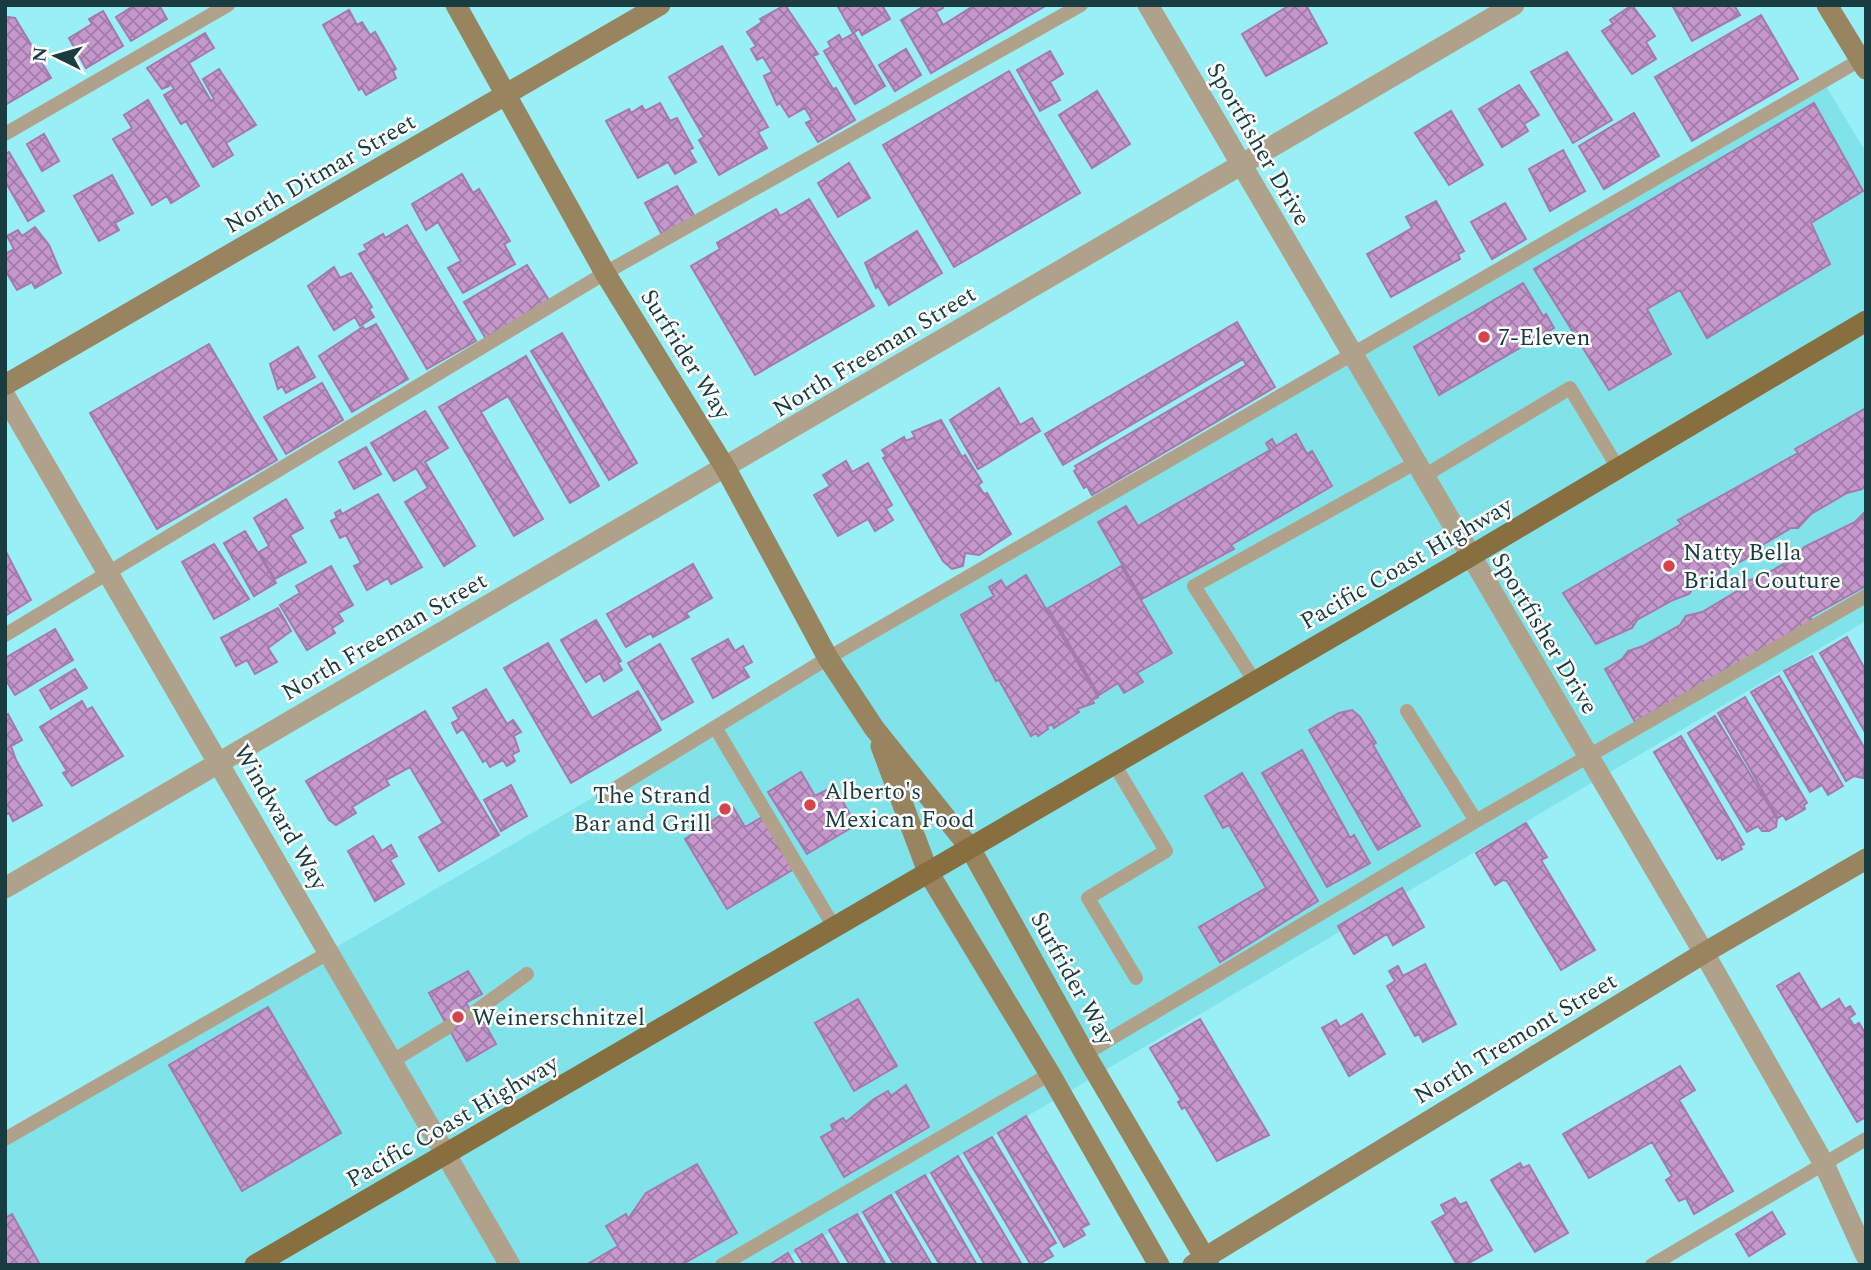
<svg xmlns="http://www.w3.org/2000/svg" width="1871" height="1270" font-family="Spectral,serif">
<defs>
<pattern id="building-cross-hatch" width="8" height="8" patternUnits="userSpaceOnUse" patternTransform="scale(1.75)"><rect width="8" height="8" fill="#c697cd"/><path d="M0 0l8 8M0 8l8-8" fill="none" stroke="#a07ca8"/></pattern>
</defs>
<rect width="100%" height="100%" fill="#99eff6"/>
<path fill="#81e3ea" d="M 1823,81 L 1866,152 L 1866,621 L 775,1265 L 5,1265 L 5,1140 Z"/>
<path fill="url(#building-cross-hatch)" stroke="#a37aaa" stroke-width="2" d="M 135,5 L 159,5 L 167,19 L 131,41 L 116,17 Z
M 785,5 L 818,54 L 813,56 L 833,89 L 836,88 L 855,120 L 818,142 L 806,123 L 812,120 L 805,108 L 789,117 L 780,103 L 777,105 L 764,76 L 772,72 L 763,57 L 757,60 L 751,49 L 756,46 L 747,32 L 762,22 L 760,19 Z
M 837,5 L 882,5 L 890,19 L 862,35 L 859,29 L 853,33 Z
M 926,5 L 941,5 L 943,8 L 936,12 L 943,25 L 975,5 L 1047,5 L 931,73 L 901,20 Z
M 1290,5 L 1306,5 L 1327,43 L 1266,76 L 1242,34 Z
M 1632,5 L 1655,36 L 1646,42 L 1656,59 L 1632,74 L 1602,31 L 1613,24 L 1610,20 Z
M 1672,5 L 1734,5 L 1740,15 L 1692,41 Z
M 349,10 L 357,25 L 362,22 L 370,35 L 375,32 L 396,69 L 393,71 L 396,78 L 366,95 L 362,88 L 359,90 L 323,25 Z
M 103,11 L 123,46 L 86,68 L 69,38 L 92,24 L 89,19 Z
M 1761,15 L 1798,79 L 1692,141 L 1655,77 Z
M 8,17 L 15,18 L 51,78 L 5,105 L 5,66 L 9,63 L 5,56 L 5,19 Z
M 205,33 L 214,48 L 189,63 L 211,101 L 214,99 L 203,79 L 219,69 L 256,125 L 226,143 L 233,155 L 213,167 L 186,121 L 181,124 L 164,95 L 174,89 L 168,80 L 169,86 L 162,89 L 147,68 Z
M 854,33 L 885,86 L 855,104 L 824,51 L 831,47 L 828,42 L 839,35 L 842,40 Z
M 722,46 L 768,127 L 758,132 L 767,148 L 719,175 L 699,140 L 704,137 L 669,77 Z
M 906,49 L 921,75 L 895,91 L 879,65 Z
M 1050,51 L 1063,74 L 1050,82 L 1060,100 L 1040,111 L 1017,70 Z
M 1567,52 L 1612,120 L 1573,143 L 1531,72 Z
M 1009,71 L 1080,193 L 954,267 L 883,145 Z
M 1519,85 L 1539,115 L 1524,124 L 1528,131 L 1502,147 L 1479,109 Z
M 1097,91 L 1130,144 L 1092,168 L 1059,115 Z
M 148,100 L 199,186 L 171,203 L 167,196 L 152,205 L 113,139 L 132,128 L 124,115 Z
M 660,103 L 670,121 L 677,118 L 693,148 L 689,150 L 696,162 L 675,174 L 668,162 L 638,178 L 606,121 L 629,109 L 631,113 L 642,106 L 645,111 Z
M 1814,103 L 1863,191 L 1811,223 L 1830,264 L 1707,338 L 1680,290 L 1647,309 L 1671,354 L 1609,390 L 1534,269 Z
M 1451,111 L 1483,165 L 1449,185 L 1415,133 Z
M 1634,113 L 1659,156 L 1604,189 L 1579,146 Z
M 44,134 L 59,161 L 42,171 L 27,144 Z
M 1563,150 L 1585,191 L 1550,211 L 1529,169 Z
M 9,152 L 44,211 L 28,221 L 5,181 L 5,154 Z
M 849,163 L 870,198 L 838,217 L 818,183 Z
M 462,174 L 473,193 L 479,189 L 510,241 L 504,244 L 515,264 L 463,293 L 448,268 L 461,261 L 438,222 L 426,230 L 412,204 Z
M 112,175 L 133,213 L 115,223 L 119,230 L 99,241 L 74,196 Z
M 677,186 L 695,217 L 662,235 L 645,203 Z
M 809,199 L 874,306 L 755,375 L 691,266 L 720,249 L 717,243 L 776,209 L 780,216 Z
M 1436,201 L 1464,251 L 1458,254 L 1460,259 L 1391,297 L 1367,254 L 1412,228 L 1406,217 Z
M 1505,203 L 1526,239 L 1492,259 L 1471,222 Z
M 407,225 L 476,341 L 427,369 L 359,254 L 367,250 L 364,245 L 383,234 L 385,238 Z
M 35,227 L 49,245 L 61,273 L 35,288 L 32,282 L 17,290 L 5,270 L 5,254 L 14,249 L 7,236 L 18,230 L 22,236 Z
M 917,231 L 942,273 L 889,305 L 878,286 L 876,288 L 865,263 Z
M 527,265 L 550,302 L 486,339 L 464,302 Z
M 334,267 L 340,278 L 351,273 L 372,307 L 369,309 L 374,317 L 360,326 L 355,317 L 334,330 L 308,286 Z
M 1523,283 L 1543,316 L 1546,314 L 1554,328 L 1439,395 L 1414,347 Z
M 1237,322 L 1275,387 L 1092,495 L 1087,486 L 1084,488 L 1074,471 L 1077,469 L 1075,466 L 1246,365 L 1243,359 L 1063,465 L 1045,434 Z
M 376,324 L 408,379 L 352,412 L 319,356 L 363,327 L 365,330 Z
M 562,333 L 637,463 L 609,480 L 531,351 Z
M 209,344 L 277,460 L 157,529 L 90,413 Z
M 298,347 L 315,377 L 286,393 L 282,386 L 278,389 L 270,364 Z
M 526,356 L 599,486 L 570,503 L 508,396 L 481,412 L 543,519 L 514,536 L 439,407 Z
M 322,383 L 343,420 L 286,454 L 264,417 Z
M 999,388 L 1020,425 L 1032,418 L 1040,431 L 978,469 L 950,420 Z
M 1866,408 L 1866,484 L 1862,489 L 1847,493 L 1811,514 L 1798,528 L 1791,528 L 1754,550 L 1747,558 L 1695,586 L 1689,594 L 1673,600 L 1637,620 L 1632,628 L 1596,644 L 1563,593 L 1681,524 L 1678,520 L 1798,453 L 1795,449 Z
M 425,411 L 448,448 L 425,462 L 475,546 L 444,566 L 405,502 L 428,488 L 416,468 L 394,481 L 371,443 Z
M 941,420 L 962,457 L 965,455 L 982,482 L 978,485 L 984,494 L 987,493 L 1011,534 L 979,555 L 965,553 L 963,566 L 952,569 L 943,561 L 883,458 L 886,456 L 882,450 L 904,437 L 906,441 L 915,437 L 912,432 Z
M 1296,434 L 1307,454 L 1312,451 L 1332,486 L 1231,545 L 1234,549 L 1142,599 L 1098,522 L 1126,506 L 1138,526 L 1270,450 L 1266,443 L 1272,439 L 1276,446 Z
M 366,447 L 381,474 L 354,489 L 339,462 Z
M 846,461 L 852,472 L 868,463 L 892,505 L 886,509 L 893,520 L 875,531 L 868,519 L 838,536 L 814,495 L 830,486 L 823,475 Z
M 378,494 L 422,567 L 391,584 L 388,578 L 367,590 L 354,566 L 361,563 L 346,535 L 340,538 L 331,521 L 337,518 L 335,513 L 340,510 L 342,514 Z
M 286,499 L 303,528 L 290,535 L 306,562 L 275,579 L 259,552 L 269,546 L 254,518 Z
M 1866,511 L 1866,586 L 1810,617 L 1813,621 L 1635,722 L 1605,669 L 1622,659 L 1628,651 L 1643,646 L 1680,625 L 1686,616 L 1702,612 L 1739,590 L 1746,581 L 1761,577 L 1797,556 L 1804,547 L 1855,522 Z
M 245,531 L 276,583 L 254,596 L 224,543 Z
M 214,544 L 249,599 L 214,619 L 182,562 Z
M 5,550 L 31,600 L 5,616 Z
M 693,564 L 712,598 L 686,613 L 689,617 L 653,637 L 651,633 L 626,647 L 607,614 Z
M 331,566 L 353,605 L 338,613 L 343,621 L 332,628 L 335,633 L 307,650 L 280,605 L 300,593 L 296,586 Z
M 1121,566 L 1172,653 L 1137,673 L 1143,682 L 1124,693 L 1118,683 L 1099,695 L 1048,608 Z
M 1026,575 L 1098,697 L 1092,700 L 1094,703 L 1077,709 L 1079,712 L 1054,728 L 1052,724 L 1047,727 L 1048,729 L 1038,736 L 1036,733 L 1031,736 L 999,680 L 996,681 L 961,615 L 994,596 L 989,587 L 1001,580 L 1006,588 Z
M 278,608 L 291,631 L 268,648 L 277,662 L 255,674 L 247,660 L 236,666 L 221,638 Z
M 596,620 L 621,661 L 618,663 L 622,670 L 604,681 L 600,673 L 586,682 L 561,640 Z
M 55,629 L 73,660 L 15,695 L 5,679 L 5,658 Z
M 1847,637 L 1866,671 L 1866,734 L 1820,653 Z
M 728,639 L 735,651 L 743,646 L 752,662 L 743,667 L 749,677 L 713,698 L 692,659 Z
M 548,643 L 592,718 L 638,691 L 661,730 L 571,783 L 504,668 Z
M 660,644 L 693,702 L 662,720 L 628,663 Z
M 1812,656 L 1866,751 L 1863,778 L 1854,776 L 1846,781 L 1784,671 Z
M 75,669 L 87,688 L 51,709 L 40,690 Z
M 1779,676 L 1843,786 L 1828,795 L 1822,785 L 1810,792 L 1751,692 Z
M 486,689 L 507,724 L 513,720 L 521,732 L 514,736 L 519,751 L 512,755 L 515,761 L 507,766 L 503,760 L 490,767 L 486,760 L 483,762 L 463,729 L 457,733 L 452,723 L 459,719 L 453,708 Z
M 1745,697 L 1807,803 L 1804,805 L 1805,809 L 1786,820 L 1783,815 L 1778,818 L 1718,713 Z
M 82,701 L 87,710 L 92,707 L 123,756 L 72,786 L 63,773 L 67,771 L 40,727 Z
M 1352,710 L 1360,717 L 1376,743 L 1373,745 L 1420,826 L 1378,850 L 1309,730 L 1339,713 Z
M 425,711 L 499,835 L 439,871 L 419,837 L 443,823 L 410,767 L 386,780 L 389,785 L 352,807 L 356,813 L 336,825 L 329,820 L 306,781 Z
M 8,714 L 22,740 L 11,746 L 16,760 L 42,805 L 13,821 L 9,813 L 5,815 L 5,716 Z
M 1715,716 L 1777,819 L 1776,827 L 1769,831 L 1762,831 L 1758,826 L 1747,832 L 1688,733 Z
M 1681,736 L 1744,844 L 1740,846 L 1742,849 L 1722,860 L 1721,857 L 1717,859 L 1654,752 Z
M 1302,750 L 1348,834 L 1350,838 L 1354,835 L 1370,863 L 1327,887 L 1262,773 Z
M 801,772 L 815,796 L 834,786 L 856,825 L 807,854 L 768,792 Z
M 1242,773 L 1318,901 L 1220,962 L 1199,927 L 1266,888 L 1229,825 L 1223,828 L 1205,796 Z
M 511,785 L 527,816 L 501,831 L 484,800 Z
M 733,807 L 745,827 L 762,817 L 794,869 L 727,909 L 685,839 Z
M 1526,823 L 1547,857 L 1541,860 L 1595,950 L 1561,970 L 1507,881 L 1503,880 L 1495,885 L 1476,853 Z
M 373,836 L 382,851 L 391,845 L 397,856 L 390,860 L 404,884 L 375,901 L 348,851 Z
M 1402,888 L 1424,927 L 1393,945 L 1387,934 L 1354,954 L 1338,926 Z
M 1425,964 L 1456,1024 L 1423,1042 L 1419,1034 L 1415,1036 L 1387,986 L 1395,981 L 1389,971 L 1398,966 L 1403,976 Z
M 468,971 L 482,994 L 466,1003 L 477,1023 L 482,1019 L 496,1044 L 467,1061 L 429,993 Z
M 1799,973 L 1821,1010 L 1839,999 L 1845,1009 L 1850,1006 L 1855,1014 L 1849,1018 L 1854,1026 L 1859,1023 L 1866,1035 L 1866,1117 L 1857,1122 L 1777,986 Z
M 858,999 L 897,1066 L 854,1091 L 815,1023 Z
M 268,1007 L 341,1133 L 242,1191 L 169,1065 Z
M 1362,1014 L 1385,1054 L 1349,1076 L 1322,1028 L 1336,1020 L 1340,1027 Z
M 1200,1019 L 1269,1135 L 1217,1161 L 1185,1107 L 1182,1109 L 1178,1102 L 1181,1100 L 1150,1048 Z
M 1680,1066 L 1695,1090 L 1679,1100 L 1733,1191 L 1694,1214 L 1686,1198 L 1679,1201 L 1666,1180 L 1672,1176 L 1652,1142 L 1589,1178 L 1563,1134 Z
M 906,1085 L 929,1127 L 844,1177 L 821,1137 L 833,1130 L 831,1125 L 843,1118 L 846,1122 L 874,1099 L 888,1091 L 891,1096 Z
M 1026,1116 L 1089,1224 L 1081,1228 L 1085,1235 L 1064,1247 L 998,1133 Z
M 992,1137 L 1056,1243 L 1048,1248 L 1053,1256 L 1037,1265 L 1031,1265 L 964,1153 Z
M 958,1156 L 1021,1263 L 985,1265 L 931,1173 Z
M 1520,1163 L 1523,1168 L 1529,1165 L 1568,1233 L 1535,1252 L 1491,1180 Z
M 697,1164 L 737,1233 L 681,1265 L 586,1265 L 618,1246 L 606,1226 L 626,1214 L 628,1219 L 646,1193 Z
M 925,1175 L 977,1265 L 940,1265 L 896,1192 Z
M 891,1195 L 932,1265 L 894,1265 L 863,1212 Z
M 1455,1198 L 1460,1205 L 1466,1202 L 1492,1250 L 1465,1265 L 1457,1265 L 1432,1222 L 1446,1214 L 1441,1205 Z
M 1772,1212 L 1785,1234 L 1749,1256 L 1736,1234 Z
M 12,1214 L 40,1265 L 5,1265 L 5,1218 Z
M 857,1214 L 886,1265 L 850,1265 L 829,1230 Z
M 822,1234 L 840,1265 L 804,1265 L 795,1250 Z
M 788,1253 L 795,1265 L 769,1265 Z"/>
<g fill="none" stroke-linecap="round" stroke-linejoin="round">
<path stroke="#b0a28a" stroke-width="14" d="M 5,134 L 228,5
M 1424,476 L 1570,388 L 1618,468
M 5,635 L 605,273 L 1081,5
M 1255,682 L 1194,586 L 1417,462
M 1407,711 L 1476,821
M 715,727 L 834,927
M 1114,764 L 1166,851 L 1088,898 L 1136,978
M 603,796 L 828,658 L 1860,60
M 472,1014 L 527,974
M 1085,1054 L 1476,821 L 1866,596
M 391,1062 L 448,1027
M 5,1139 L 328,953
M 722,1265 L 1050,1074
M 1652,1265 L 1866,1139"/>
<path stroke="#b0a28a" stroke-width="21" d="M 1148,5 L 1704,953 L 1824,1164 L 1866,1256
M 5,396 L 510,1265
M 5,888 L 1514,5"/>
<path stroke="#998460" stroke-width="21" d="M 456,5 L 605,273 L 726,469 L 828,658 L 874,728 L 970,848 L 1085,1054 L 1209,1265
M 1827,5 L 1866,69
M 5,385 L 660,5
M 881,746 L 928,872 L 1050,1074 L 1159,1265
M 1193,1265 L 1704,953 L 1866,859"/>
<path stroke="#886f40" stroke-width="21" d="M 255,1265 L 1469,557 L 1866,321"/>
</g>
<g fill="#d4444c" stroke="#fff" stroke-width="2.5">
<circle cx="1484" cy="337" r="7"/>
<circle cx="1669" cy="566" r="7"/>
<circle cx="810" cy="805" r="7"/>
<circle cx="725" cy="809" r="7"/>
<circle cx="458" cy="1017" r="7"/>
</g>
<g text-anchor="middle" stroke-width="5" stroke-linejoin="round" paint-order="stroke">
<g font-size="24" fill="#183c3f" stroke="#fff">
<text transform="translate(1259 144) rotate(60)" y="8">Sportfisher Drive</text>
<text transform="translate(320 173) rotate(-30)" y="8">North Ditmar Street</text>
<text transform="translate(874 351) rotate(-31)" y="8">North Freeman Street</text>
<text transform="translate(686 354) rotate(58)" y="8">Surfrider Way</text>
<text transform="translate(1406 563) rotate(-30)" y="8">Pacific Coast Highway</text>
<text transform="translate(1545 633) rotate(59)" y="8">Sportfisher Drive</text>
<text transform="translate(384 636) rotate(-30)" y="8">North Freeman Street</text>
<text transform="translate(281 817) rotate(60)" y="8">Windward Way</text>
<text transform="translate(1073 978) rotate(61)" y="8">Surfrider Way</text>
<text transform="translate(1515 1038) rotate(-31)" y="8">North Tremont Street</text>
<text transform="translate(452 1121) rotate(-30)" y="8">Pacific Coast Highway</text>
</g>
<g font-size="24" fill="#183c3f" stroke="#fff" text-anchor="start">
<text x="1498" y="345">7-Eleven</text>
<text x="1683" y="560">Natty Bella<tspan x="1683" dy="28">Bridal Couture</tspan></text>
<text x="824" y="799">Alberto's<tspan x="824" dy="28">Mexican Food</tspan></text>
<text x="711" y="803" text-anchor="end">The Strand<tspan x="711" dy="28">Bar and Grill</tspan></text>
<text x="472" y="1025">Weinerschnitzel</text>
</g>
</g>
<rect width="1871" height="1270" fill="none" stroke="#183c3f" stroke-width="14"/>
<g transform="translate(56 56) rotate(275)" stroke="#ffffff" stroke-width="5" paint-order="stroke">
<path d="M0-5L12 26L0 18L-12 26Z" fill="#183c3f"/>
<text y="-10" font-size="19" font-weight="bold" text-anchor="middle" fill="#183c3f">N</text>
</g>
</svg>
